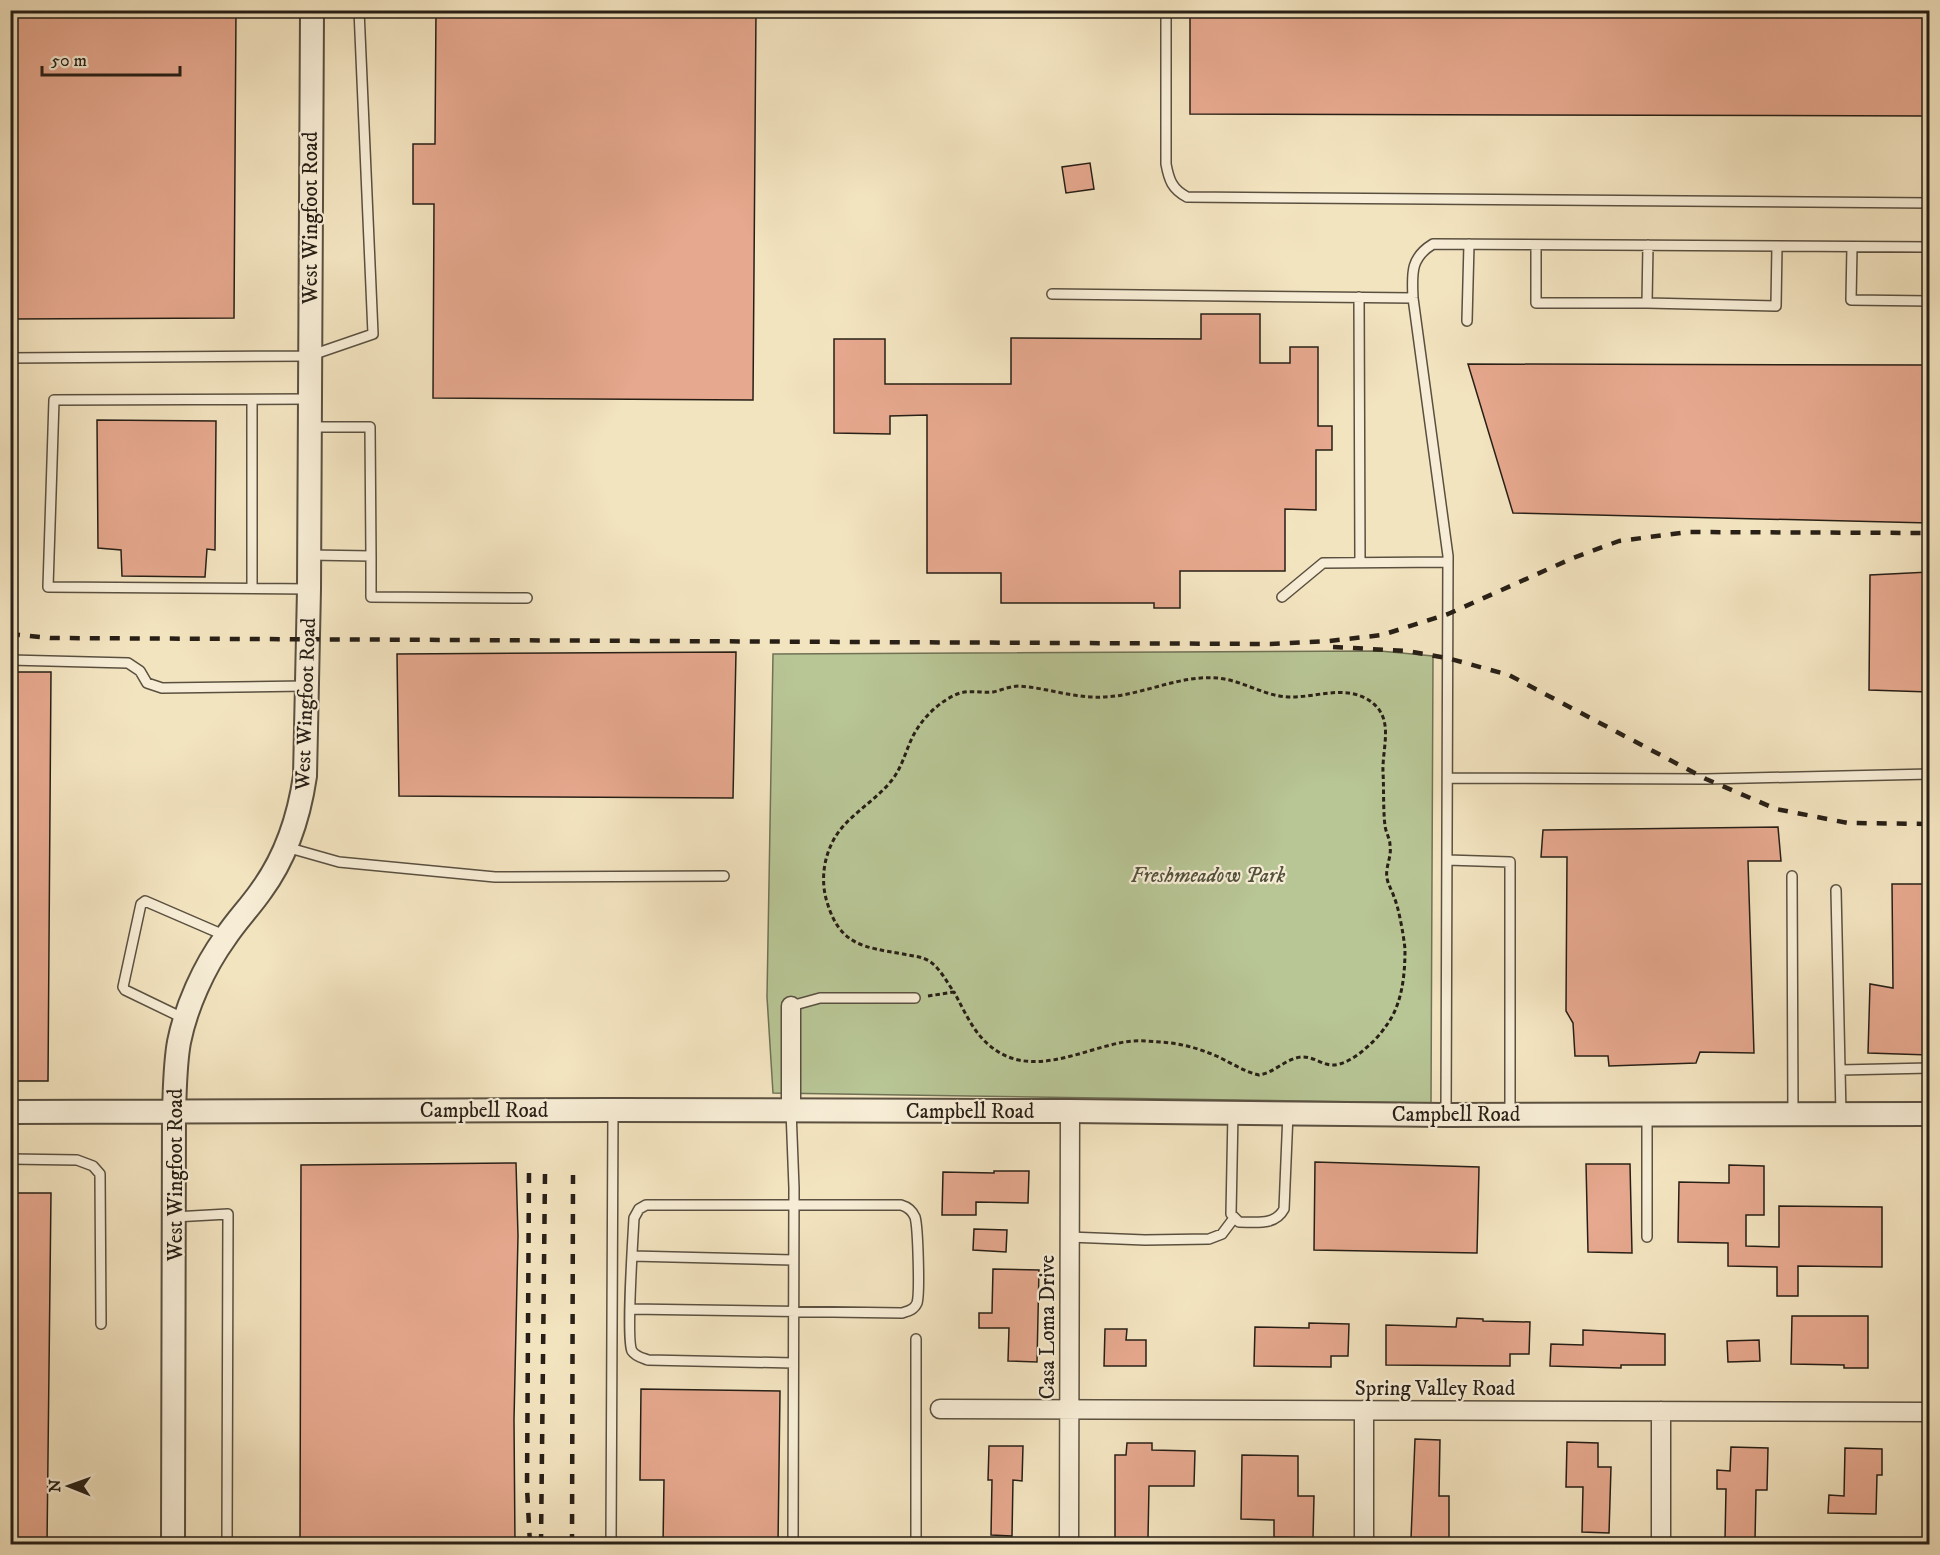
<svg xmlns="http://www.w3.org/2000/svg" width="1940" height="1555" font-family="'IM FELL DW Pica',serif">
<rect width="100%" height="100%" fill="#f3e4c0"/>
<filter id="stains"><feTurbulence type="fractalNoise" baseFrequency=".00333" numOctaves="4"/><feColorMatrix values="0 0 0 0 .2 0 0 0 0 .09 0 0 0 0 .02 0 0 0 .5 -.17"/></filter>
<radialGradient id="worn" r=".72"><stop offset=".6" stop-color="#630" stop-opacity="0"/><stop offset="1" stop-color="#630" stop-opacity=".3"/></radialGradient>
<path fill="#b8c595" stroke="#707256" stroke-width="1.5" d="M 1380,651 L 1433,656 L 1431,1103 L 773,1093 L 767,997 L 773,654 Z"/>
<path fill="#e6a88e" stroke="#271f16" stroke-width="1.5" d="M 10,10 L 236,10 L 234,318 L 10,319 Z
M 436,10 L 756,10 L 753,400 L 433,398 L 434,204 L 413,204 L 413,144 L 435,144 Z
M 1190,10 L 1929,10 L 1929,116 L 1190,114 Z
M 1090,163 L 1094,189 L 1066,193 L 1062,167 Z
M 1201,314 L 1260,314 L 1260,363 L 1290,363 L 1290,347 L 1318,347 L 1318,426 L 1332,426 L 1332,450 L 1316,450 L 1316,510 L 1285,509 L 1285,571 L 1180,571 L 1180,608 L 1154,608 L 1154,603 L 1001,603 L 1001,573 L 927,573 L 927,415 L 890,416 L 890,434 L 834,433 L 834,339 L 885,339 L 885,384 L 1011,384 L 1011,338 L 1201,339 Z
M 1468,364 L 1929,365 L 1929,523 L 1513,513 Z
M 97,420 L 216,421 L 215,550 L 207,549 L 205,577 L 122,576 L 121,550 L 98,548 Z
M 1929,572 L 1929,692 L 1869,690 L 1870,575 Z
M 736,652 L 733,798 L 399,796 L 397,654 Z
M 10,672 L 51,672 L 48,1081 L 10,1081 Z
M 1778,827 L 1781,861 L 1748,861 L 1754,1053 L 1700,1052 L 1696,1063 L 1609,1066 L 1608,1056 L 1575,1056 L 1573,1023 L 1566,1011 L 1567,857 L 1541,857 L 1543,830 Z
M 1892,884 L 1929,884 L 1929,1055 L 1868,1053 L 1870,984 L 1893,988 Z
M 1315,1162 L 1479,1167 L 1477,1253 L 1314,1250 Z
M 516,1163 L 518,1236 L 514,1420 L 515,1545 L 300,1545 L 301,1165 Z
M 1586,1164 L 1630,1164 L 1632,1253 L 1588,1252 Z
M 1729,1165 L 1764,1166 L 1764,1215 L 1746,1215 L 1746,1246 L 1779,1247 L 1779,1206 L 1882,1207 L 1882,1267 L 1798,1266 L 1798,1296 L 1777,1296 L 1777,1267 L 1728,1266 L 1728,1243 L 1678,1242 L 1679,1182 L 1729,1183 Z
M 994,1171 L 1029,1171 L 1028,1203 L 976,1202 L 976,1215 L 942,1215 L 943,1172 L 994,1173 Z
M 10,1193 L 51,1193 L 47,1545 L 10,1545 Z
M 974,1229 L 1007,1230 L 1006,1252 L 973,1250 Z
M 993,1269 L 1039,1270 L 1037,1362 L 1008,1361 L 1009,1328 L 979,1328 L 979,1313 L 992,1313 Z
M 1792,1316 L 1868,1316 L 1868,1368 L 1844,1368 L 1844,1365 L 1791,1364 Z
M 1457,1318 L 1483,1319 L 1483,1321 L 1530,1322 L 1529,1354 L 1510,1354 L 1510,1366 L 1386,1365 L 1386,1325 L 1456,1327 Z
M 1309,1323 L 1349,1324 L 1348,1356 L 1331,1356 L 1331,1367 L 1254,1366 L 1255,1327 L 1309,1328 Z
M 1105,1329 L 1127,1329 L 1126,1340 L 1146,1340 L 1146,1366 L 1104,1366 Z
M 1583,1330 L 1665,1334 L 1665,1365 L 1621,1365 L 1621,1368 L 1550,1366 L 1551,1344 L 1583,1345 Z
M 1759,1340 L 1760,1361 L 1728,1362 L 1727,1341 Z
M 641,1389 L 780,1391 L 778,1545 L 663,1545 L 664,1480 L 640,1480 Z
M 1415,1439 L 1440,1440 L 1439,1496 L 1449,1496 L 1449,1540 L 1411,1539 Z
M 1567,1442 L 1598,1443 L 1598,1467 L 1611,1467 L 1609,1533 L 1582,1532 L 1583,1487 L 1566,1487 Z
M 1127,1443 L 1152,1443 L 1152,1450 L 1195,1451 L 1194,1486 L 1149,1486 L 1148,1538 L 1115,1538 L 1115,1455 L 1126,1455 Z
M 989,1446 L 1023,1446 L 1022,1481 L 1013,1480 L 1012,1536 L 991,1535 L 992,1480 L 988,1480 Z
M 1731,1447 L 1768,1448 L 1767,1490 L 1756,1490 L 1755,1541 L 1725,1540 L 1726,1489 L 1717,1489 L 1717,1470 L 1730,1471 Z
M 1845,1448 L 1882,1449 L 1882,1475 L 1877,1475 L 1876,1514 L 1828,1513 L 1829,1495 L 1844,1496 Z
M 1242,1455 L 1298,1456 L 1298,1496 L 1314,1496 L 1313,1538 L 1274,1537 L 1274,1520 L 1241,1519 Z"/>
<g fill="none" stroke-linecap="round" stroke-linejoin="round">
<g stroke="#5a5040" stroke-width="12">
<path id="service" d="M 1166,10 L 1166,164 C 1169,180 1172,189 1187,197 L 1930,203
M 1536,245 L 1536,303 L 1647,303
M 1648,245 L 1647,303 L 1776,306 L 1777,246
M 1852,247 L 1851,300 L 1930,301
M 1052,294 L 1413,298
M 1359,297 L 1360,562
M 1467,321 L 1469,244
M 10,358 L 309,356 L 373,334 L 359,10
M 252,400 L 252,588
M 309,555 L 371,556 L 370,427 L 311,427
M 371,556 L 371,597 L 527,598
M 309,589 L 48,587 L 54,400 L 309,399
M 1282,597 L 1323,563 L 1448,562
M 10,660 L 128,663 L 140,671 L 147,683 L 162,688 L 306,686
M 1448,778 L 1706,779 L 1930,774
M 286,847 L 339,862 L 495,877 L 724,876
M 1447,860 L 1510,862 L 1510,1115
M 1792,876 L 1793,1114
M 1836,890 L 1841,1114
M 791,1006 L 820,998 L 915,998
M 185,1019 L 125,990 L 123,987 L 141,904 L 145,901 L 226,936
M 1840,1070 L 1930,1068
M 791,1110 L 794,1188 L 793,1544
M 1233,1113 L 1231,1214 L 1239,1222 C 1256,1222 1275,1226 1284,1209 L 1288,1113
M 1446,1115 L 1448,556 L 1413,298 C 1412,274 1410,258 1433,244 L 1930,247
M 10,1159 L 77,1160 L 93,1166 L 100,1174 L 101,1324
M 174,1217 L 228,1214 L 227,1544
M 1069,1237 L 1145,1240 L 1209,1239 L 1222,1234 L 1234,1218
M 1647,1237 L 1647,1114
M 632,1256 L 793,1260
M 631,1309 L 902,1313 C 908,1311 914,1310 917,1303 C 920,1294 918,1227 915,1217 C 912,1210 908,1207 901,1205 L 646,1205 L 639,1209 L 634,1218 C 633,1238 626,1340 632,1351 C 636,1357 643,1358 648,1360 L 793,1363
M 611,1544 L 613,1110
M 916,1544 L 916,1339"/>
</g>
<g stroke="#5a5040" stroke-width="21">
<path id="minor" d="M 791,1110 L 791,1006
M 940,1409 L 1930,1412
M 1069,1544 L 1070,1111
M 1364,1544 L 1364,1410
M 1661,1544 L 1661,1411"/>
</g>
<g stroke="#5a5040" stroke-width="26">
<path id="tertiary" d="M 10,1112 L 613,1110 L 1070,1111 L 1446,1115 L 1930,1114
M 173,1544 L 174,1110 C 175,1088 175,1064 179,1042 C 186,1007 204,967 225,938 C 236,921 250,907 261,891 C 286,857 299,817 305,776 L 309,589 L 312,10"/>
</g>
<path stroke="#271f16" stroke-width="3" stroke-dasharray="4.5 3" stroke-linecap="butt" d="M 928,996 L 954,992 C 946,981 940,968 929,961 C 921,956 912,956 903,954 C 864,947 840,946 827,902 C 821,883 823,861 832,843 C 844,817 874,803 892,780 C 902,767 905,753 912,738 C 921,719 940,700 960,693 C 971,690 982,693 993,692 C 1002,690 1010,686 1019,686 C 1048,688 1076,699 1105,697 C 1143,695 1179,675 1217,678 C 1242,680 1264,696 1288,697 C 1315,698 1342,685 1367,699 C 1396,716 1382,746 1383,772 C 1384,790 1383,809 1385,826 C 1386,833 1390,839 1390,845 C 1392,857 1385,867 1387,878 C 1388,885 1392,890 1394,897 C 1399,908 1404,938 1405,949 C 1405,976 1402,1005 1386,1026 C 1377,1040 1351,1065 1333,1065 C 1322,1065 1313,1056 1301,1057 C 1285,1059 1274,1073 1259,1075 C 1241,1071 1226,1059 1209,1053 C 1194,1047 1177,1043 1160,1042 C 1148,1041 1136,1040 1124,1042 C 1080,1050 1029,1080 989,1045 C 973,1032 964,1010 954,992"/>
<use href="#service" stroke="#f7edd6" stroke-width="9"/>
<use href="#minor" stroke="#f7edd6" stroke-width="18"/>
<use href="#tertiary" stroke="#f7edd6" stroke-width="22"/>
<path stroke="#271f16" stroke-width="4.5" stroke-dasharray="10 10" stroke-linecap="butt" d="M 10,634 L 50,638 L 1270,644 L 1329,641 L 1382,635 L 1448,614 L 1573,558 L 1619,541 L 1688,532 L 1930,533
M 1333,647 L 1407,651 L 1447,658 L 1509,675 L 1706,779 L 1776,809 L 1848,823 L 1930,824
M 529,1173 L 527,1488 L 530,1544
M 541,1544 L 545,1173
M 572,1544 L 573,1175"/>
</g>
<g text-anchor="middle" stroke-width="4.5" stroke-linejoin="round" paint-order="stroke">
<g font-size="21" fill="#271f16" stroke="#f7edd6">
<text transform="translate(310 218) rotate(-90)" y="7">West Wingfoot Road</text>
<text transform="translate(305 704) rotate(-88)" y="7">West Wingfoot Road</text>
<text x="484" y="1117">Campbell Road</text>
<text x="970" y="1118">Campbell Road</text>
<text x="1456" y="1121">Campbell Road</text>
<text transform="translate(175 1175) rotate(-90)" y="7">West Wingfoot Road</text>
<text transform="translate(1047 1327) rotate(-90)" y="7">Casa Loma Drive</text>
<text x="1435" y="1395">Spring Valley Road</text>
</g>
<g font-size="21" font-style="italic" fill="#52513c" stroke="#f7edd6">
<text x="1208" y="882">Freshmeadow Park</text>
</g>
</g>
<rect width="1940" height="1555" fill="none" stroke="#f3e4c0" stroke-width="36"/>
<rect x="12" y="12" width="1916" height="1531" fill="none" stroke="#271f16" stroke-width="3"/>
<rect x="18" y="18" width="1904" height="1519" fill="none" stroke="#271f16" stroke-width="1.5"/>
<g transform="translate(69 1486) rotate(271)" stroke="#f7edd6" stroke-width="4.5" paint-order="stroke">
<path d="M0-4.5L10 22L0 15L-10 22Z" fill="#271f16"/>
<text y="-9" font-size="16" font-weight="bold" text-anchor="middle" fill="#271f16">N</text>
</g>
<path d="M42 66v9h138v-9" fill="none" stroke="#271f16" stroke-width="3"/>
<text x="51" y="66" font-size="18" fill="#271f16" stroke="#f7edd6" stroke-width="4.5" paint-order="stroke">50 m</text>
<rect width="100%" height="100%" filter="url(#stains)"/>
<rect width="100%" height="100%" fill="url(#worn)"/>
</svg>
